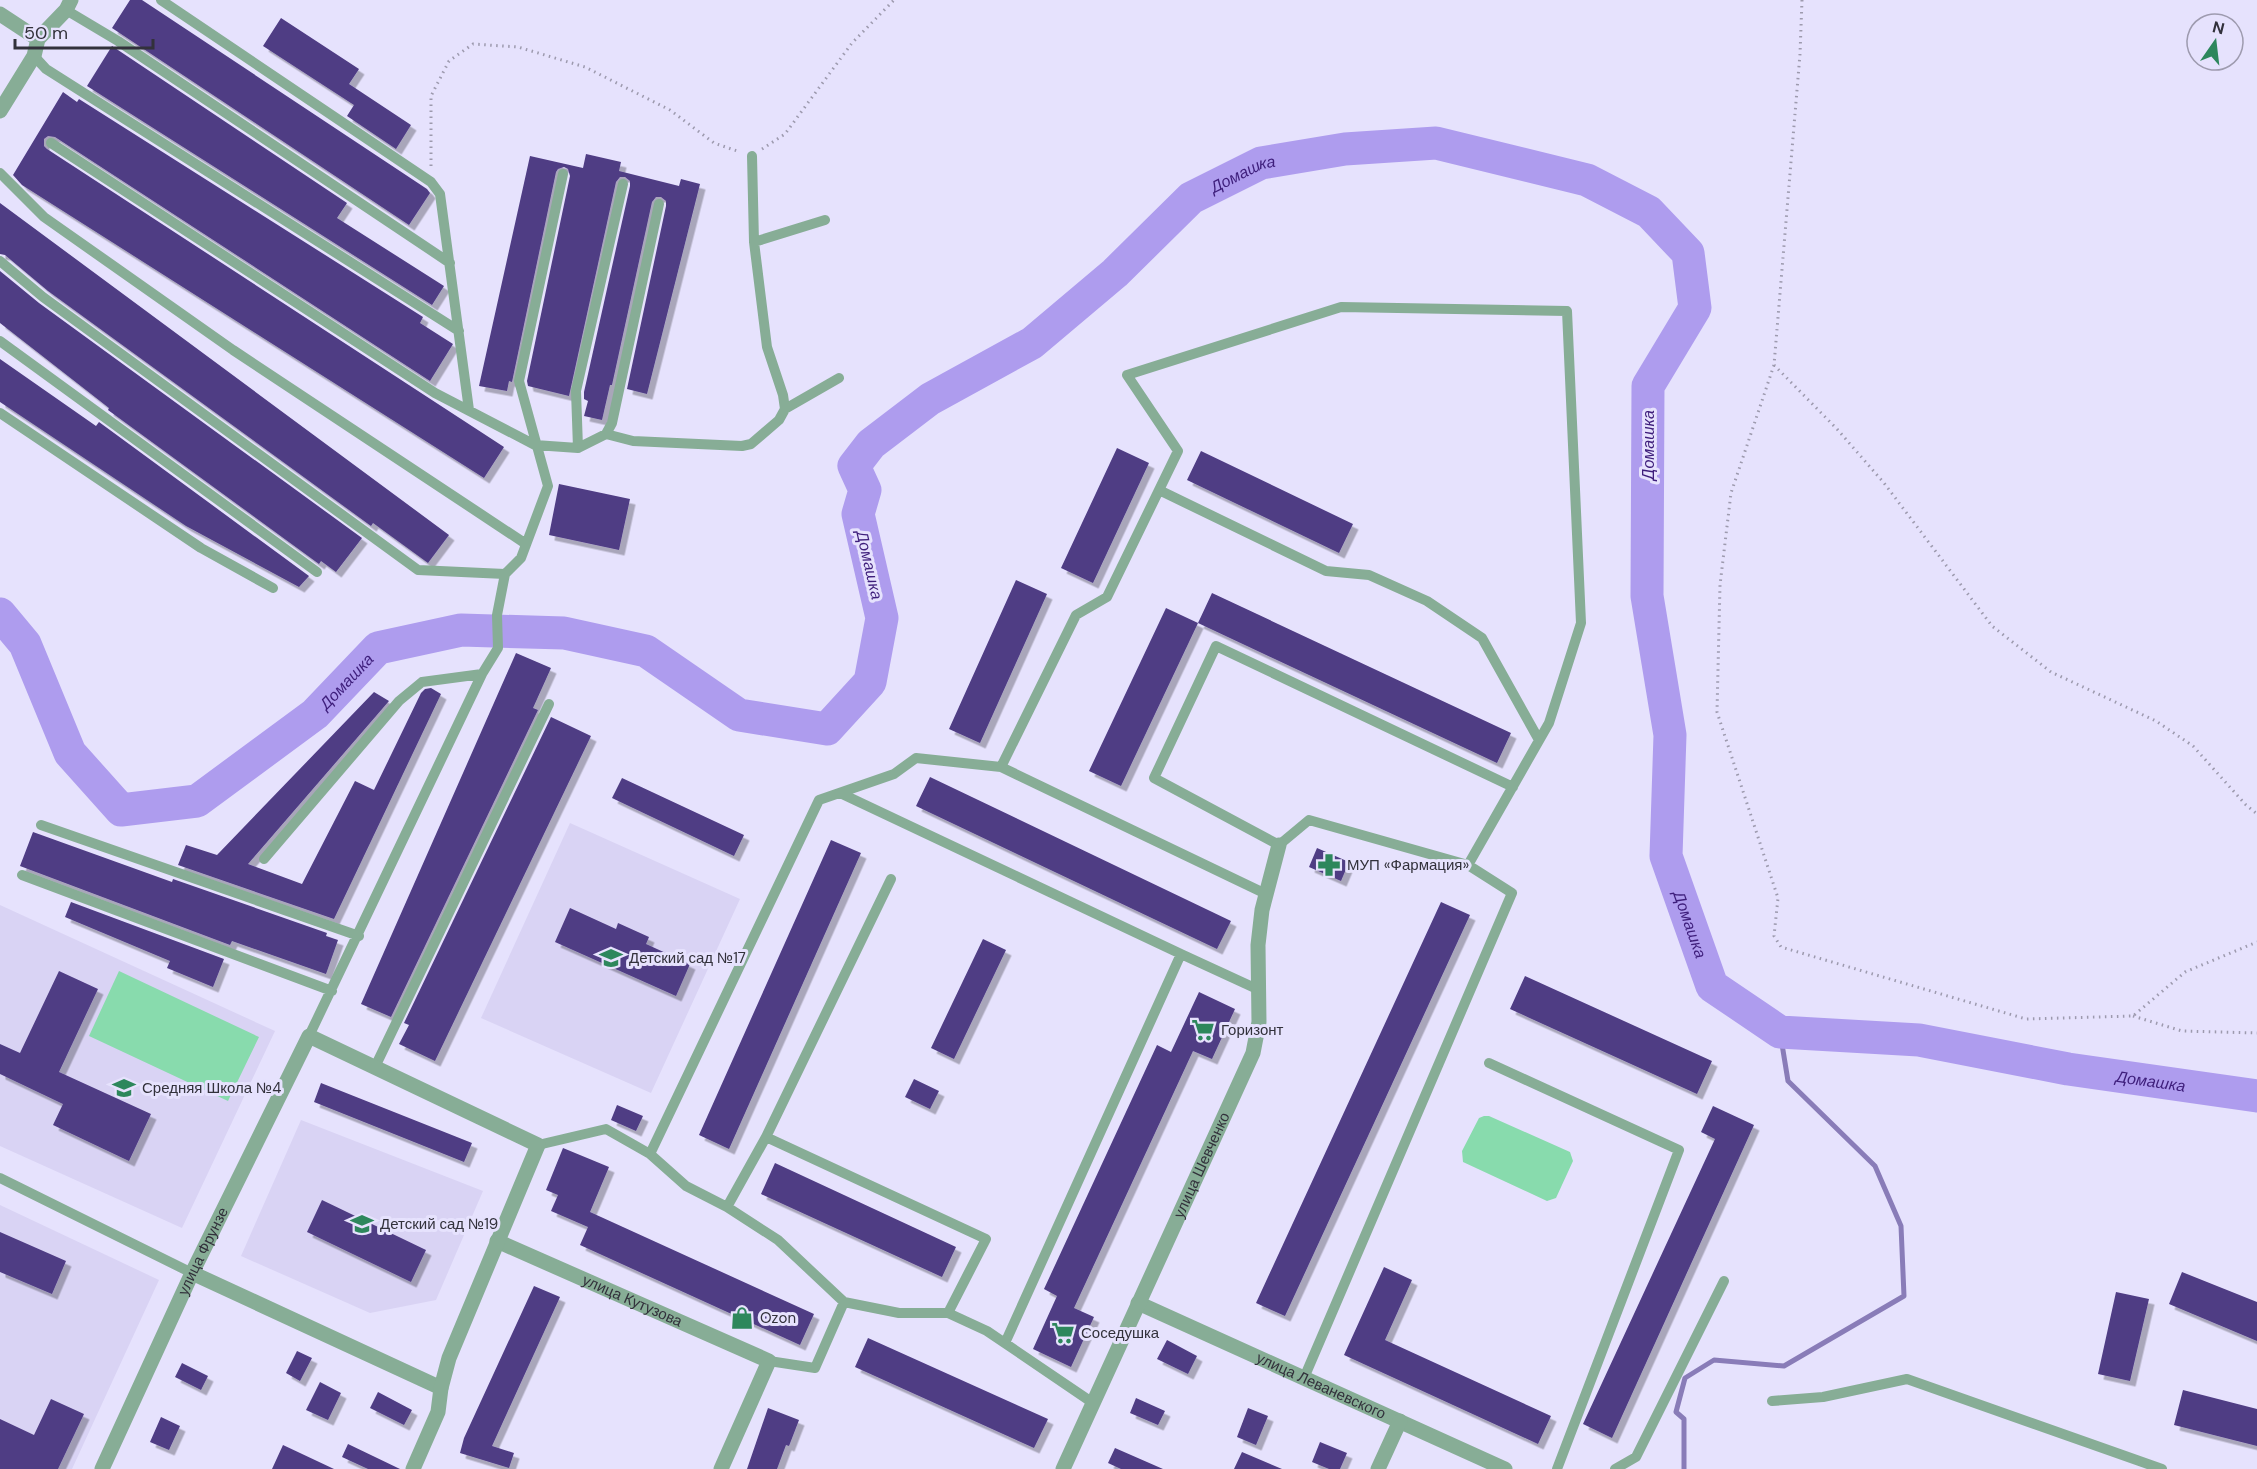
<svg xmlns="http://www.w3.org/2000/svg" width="2257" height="1469" font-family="'DM Sans',sans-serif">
<defs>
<filter id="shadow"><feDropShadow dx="5.5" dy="5.5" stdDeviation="0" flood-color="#0004"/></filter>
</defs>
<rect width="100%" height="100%" fill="#e6e2fd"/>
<path fill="#d9d3f4" d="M 570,823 L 740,899 L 651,1093 L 481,1018 Z
M 0,905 L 275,1031 L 182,1228 L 0,1146 Z
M 301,1120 L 483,1191 L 436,1300 L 370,1313 L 241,1256 Z
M 0,1205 L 159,1280 L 72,1469 L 0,1469 Z"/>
<path fill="#88dbad" d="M 119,971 L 259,1037 L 228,1101 L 89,1036 Z
M 1484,1116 L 1489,1116 L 1570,1152 L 1573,1161 L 1556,1198 L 1547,1201 L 1463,1162 L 1462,1151 L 1479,1118 Z"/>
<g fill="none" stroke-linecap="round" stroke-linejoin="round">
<path stroke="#897cb8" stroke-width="5" d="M 1684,1469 L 1684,1419 L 1676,1412 L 1685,1378 L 1714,1360 L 1784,1366 L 1904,1296 L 1901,1226 L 1875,1166 L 1788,1081 L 1780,1032"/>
<path stroke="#ae9cee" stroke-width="33" id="s1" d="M 0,614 L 25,644 L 70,753 L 121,810 L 197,801 L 315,714 L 378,648 L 461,630 L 564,633 L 646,651 L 739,715 L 827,729 L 870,682 L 882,618 L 858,514 L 865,490 L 854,466 L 871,444 L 930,399 L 1032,343 L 1115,273 L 1191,198 L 1261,163 L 1345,149 L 1436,143 L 1587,180 L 1649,212 L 1688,253 L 1695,308 L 1648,386 L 1647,596 L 1670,735 L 1666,856 L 1712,986 L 1780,1032 L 1919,1040 L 2068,1069 L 2257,1096"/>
</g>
<path fill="#4f3c84" filter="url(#shadow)" d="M 130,0 L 142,0 L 427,189 L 430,193 L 409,225 L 112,28 Z
M 281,18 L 359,69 L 349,84 L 411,125 L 396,149 L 347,116 L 354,105 L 263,46 Z
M 112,46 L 347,203 L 337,218 L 444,286 L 432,305 L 87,86 Z
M 63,92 L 77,102 L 79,99 L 423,317 L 420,323 L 453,344 L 430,381 L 55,137 L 48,136 L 44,139 L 44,146 L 47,149 L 504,447 L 484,478 L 22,185 L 13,175 Z
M 586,154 L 621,162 L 619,171 L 679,186 L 681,179 L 700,184 L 647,394 L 627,389 L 666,206 L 666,201 L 661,197 L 656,197 L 652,202 L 612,385 L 610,385 L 602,420 L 584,416 L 588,401 L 584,399 L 584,392 L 630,186 L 630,181 L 625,177 L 620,177 L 616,182 L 569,396 L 528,386 L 527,381 L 570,176 L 568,169 L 564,167 L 558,169 L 556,172 L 512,382 L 509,381 L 507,391 L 479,386 L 530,156 L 583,168 Z
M 0,203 L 449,535 L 428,563 L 373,523 L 371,526 L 48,291 L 5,255 L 0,254 Z
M 0,271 L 39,303 L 362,538 L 336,572 L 321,561 L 319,564 L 108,410 L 109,408 L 0,323 Z
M 0,359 L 96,426 L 99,422 L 309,576 L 299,587 L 186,526 L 0,402 Z
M 1117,448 L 1149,463 L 1093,583 L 1061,568 Z
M 1201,451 L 1353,524 L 1339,553 L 1187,480 Z
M 559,484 L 630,499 L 619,550 L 549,535 Z
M 1016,580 L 1047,594 L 980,743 L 949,729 Z
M 1212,593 L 1511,733 L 1497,763 L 1198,623 Z
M 1166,608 L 1198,623 L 1121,786 L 1089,771 Z
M 516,653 L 551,668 L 533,708 L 538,710 L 391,1017 L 361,1004 Z
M 431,688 L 441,694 L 334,919 L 178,865 L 186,845 L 217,855 L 374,692 L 389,701 L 248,864 L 302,884 L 355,781 L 374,790 L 421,693 L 425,689 Z
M 551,717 L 591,736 L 435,1061 L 399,1044 L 409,1025 L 404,1023 Z
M 930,777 L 1231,921 L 1217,949 L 916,806 Z
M 622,778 L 744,835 L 734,856 L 612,798 Z
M 33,832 L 172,882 L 173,879 L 327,933 L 326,936 L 338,940 L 326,974 L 232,941 L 230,945 L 20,866 Z
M 831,840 L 861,853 L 729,1149 L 699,1135 Z
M 1317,848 L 1349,862 L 1341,881 L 1309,867 Z
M 71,902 L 224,959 L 213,987 L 167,968 L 170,961 L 65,917 Z
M 1441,902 L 1470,915 L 1285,1316 L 1256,1303 Z
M 570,908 L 616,929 L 618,923 L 649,937 L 646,944 L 690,964 L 676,996 L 555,942 Z
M 983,939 L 1006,950 L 954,1059 L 931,1048 Z
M 59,971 L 98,989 L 59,1072 L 151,1114 L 129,1161 L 53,1125 L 63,1104 L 0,1074 L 0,1044 L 20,1053 Z
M 1525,976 L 1712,1061 L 1697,1094 L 1510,1009 Z
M 1199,992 L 1235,1009 L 1212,1059 L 1193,1051 L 1074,1308 L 1094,1317 L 1071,1367 L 1033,1349 L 1057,1296 L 1044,1289 L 1157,1045 L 1171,1052 Z
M 914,1079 L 939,1091 L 930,1109 L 905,1097 Z
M 321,1083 L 472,1143 L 464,1162 L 314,1102 Z
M 617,1105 L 643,1116 L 636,1131 L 611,1120 Z
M 1713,1106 L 1754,1125 L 1612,1438 L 1583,1424 L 1715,1139 L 1701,1132 Z
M 563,1148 L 609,1167 L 590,1212 L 814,1314 L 800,1345 L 580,1245 L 588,1227 L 551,1211 L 558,1195 L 546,1190 Z
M 775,1163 L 956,1247 L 942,1277 L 761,1194 Z
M 322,1200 L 426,1250 L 411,1282 L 307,1232 Z
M 0,1232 L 66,1261 L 52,1294 L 0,1272 Z
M 1384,1267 L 1412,1280 L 1385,1340 L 1551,1416 L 1538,1444 L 1344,1355 Z
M 2182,1272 L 2257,1302 L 2257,1341 L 2169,1304 Z
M 534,1286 L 560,1297 L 492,1446 L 514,1453 L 509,1468 L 460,1453 L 464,1438 Z
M 2116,1292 L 2149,1299 L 2130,1381 L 2098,1374 Z
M 868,1338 L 1048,1419 L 1034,1448 L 855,1367 Z
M 1167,1340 L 1197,1356 L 1188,1374 L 1157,1359 Z
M 297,1351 L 312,1358 L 300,1381 L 286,1373 Z
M 182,1363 L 208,1376 L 201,1390 L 175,1377 Z
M 320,1382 L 341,1393 L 328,1420 L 306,1410 Z
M 2183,1390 L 2257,1409 L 2257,1446 L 2174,1425 Z
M 378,1392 L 412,1410 L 404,1425 L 370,1408 Z
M 1136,1398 L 1165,1411 L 1158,1425 L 1130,1413 Z
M 51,1399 L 84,1414 L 58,1469 L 0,1469 L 0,1419 L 34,1435 Z
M 768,1408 L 799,1420 L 789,1446 L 786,1445 L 777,1469 L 747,1469 Z
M 1248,1408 L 1268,1416 L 1256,1445 L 1237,1437 Z
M 161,1417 L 180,1426 L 169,1450 L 150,1442 Z
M 1320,1442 L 1347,1453 L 1340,1469 L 1329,1469 L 1312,1462 Z
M 348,1444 L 400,1469 L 368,1469 L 342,1457 Z
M 283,1445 L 334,1469 L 272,1469 Z
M 1115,1448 L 1163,1469 L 1121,1469 L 1108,1463 Z
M 1242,1452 L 1282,1469 L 1234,1469 Z"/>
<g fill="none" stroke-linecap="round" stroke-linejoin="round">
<path stroke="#9d9aae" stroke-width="3" stroke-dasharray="1.5 4.5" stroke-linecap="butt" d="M 1802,0 L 1800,54 L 1774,365 L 1837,429 L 1884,483 L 1992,626 L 2051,672 L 2156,721 L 2193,746 L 2246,805 L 2257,814
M 762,149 L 785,134 L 852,43 L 894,0
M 431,166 L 431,96 L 449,61 L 473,44 L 518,47 L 585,67 L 670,110 L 714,143 L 740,152
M 1774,365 L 1731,493 L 1720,585 L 1717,712 L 1778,898 L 1774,936 L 1781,947 L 2026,1019 L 2133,1016 L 2185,972 L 2257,942
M 2133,1016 L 2182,1031 L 2257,1033"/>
<path stroke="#87ad96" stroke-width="10" d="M 161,0 L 431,182 L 440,194 L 469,410
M 66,10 L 118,41 L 450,263
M 34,56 L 46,69 L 459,331
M 51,143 L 435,393 L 535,445 L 578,448 L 606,434 L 612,423 L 659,204
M 0,173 L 44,217 L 233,350 L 526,544
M 754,242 L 825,220
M 0,261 L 43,297 L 418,570 L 505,574
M 0,341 L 317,572
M 785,409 L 839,378
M 0,413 L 201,548 L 273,588
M 606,434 L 633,441 L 742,446 L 751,444 L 779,420 L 785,409 L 783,395 L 767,347 L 754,242 L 752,156
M 578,448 L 576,391 L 623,184
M 1159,490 L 1326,571 L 1369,575 L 1427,601 L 1482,638 L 1539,740
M 840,793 L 1181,954 L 1005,1343
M 41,825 L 359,936
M 264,859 L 399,701 L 422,682 L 482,674
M 22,875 L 332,991
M 891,879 L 766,1137 L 986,1239 L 948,1313
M 1266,894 L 1001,767 L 1076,615 L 1107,597 L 1178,451 L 1127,375 L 1341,307 L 1567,311 L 1581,623 L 1549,723 L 1468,865
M 1181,954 L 1257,989
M 309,1036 L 482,674 L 498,648 L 497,615 L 505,574 L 521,558 L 548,486 L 519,381 L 563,174
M 1489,1063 L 1679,1150 L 1557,1469
M 375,1067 L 549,704
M 538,1145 L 606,1129 L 650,1154 L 819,800 L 894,774 L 916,758 L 1001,767
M 650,1154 L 686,1186 L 727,1207 L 778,1240 L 844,1302 L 899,1313 L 948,1313 L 987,1331 L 1093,1403
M 0,1178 L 192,1273
M 727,1207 L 766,1137
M 769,1361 L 815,1368 L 844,1302
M 1304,1378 L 1512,893 L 1468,865 L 1309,820 L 1279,845 L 1154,778 L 1216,646 L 1513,787
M 1772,1401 L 1823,1397 L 1907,1379 L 2162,1469
M 1615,1469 L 1636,1457 L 1724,1281"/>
<g stroke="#87ad96" stroke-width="15">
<path d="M 0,14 L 38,39"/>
<path d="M 0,111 L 34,56 L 38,39 L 66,10 L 71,0"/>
<path id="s2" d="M 497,1241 L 769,1361 L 721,1469"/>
<path d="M 192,1273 L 441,1388"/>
<path id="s3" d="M 1138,1303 L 1505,1469"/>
<path id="s4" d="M 102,1469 L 192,1273 L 309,1036 L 538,1145 L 449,1358 L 441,1388 L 438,1412 L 413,1469"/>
<path id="s5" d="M 1063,1469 L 1253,1053 L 1259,1022 L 1258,945 L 1262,910 L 1279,845"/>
<path d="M 1378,1469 L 1400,1421"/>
</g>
</g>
<defs>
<g id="pharmacy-bare" transform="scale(1.8)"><path d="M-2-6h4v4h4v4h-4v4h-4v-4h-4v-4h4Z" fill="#2d875c" stroke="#e6e2fd" stroke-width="2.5" paint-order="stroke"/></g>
<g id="school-bare" transform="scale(1.8)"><path d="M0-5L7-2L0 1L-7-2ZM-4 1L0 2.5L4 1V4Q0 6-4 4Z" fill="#2d875c" stroke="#e6e2fd" stroke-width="2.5" paint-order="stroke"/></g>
<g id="supermarket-bare" transform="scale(1.8)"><path d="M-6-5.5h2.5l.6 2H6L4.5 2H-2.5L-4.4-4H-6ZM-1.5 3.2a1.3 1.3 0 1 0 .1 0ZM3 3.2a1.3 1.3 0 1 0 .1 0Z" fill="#2d875c" stroke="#e6e2fd" stroke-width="2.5" paint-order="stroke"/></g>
<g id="shop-bare" transform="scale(1.8)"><path d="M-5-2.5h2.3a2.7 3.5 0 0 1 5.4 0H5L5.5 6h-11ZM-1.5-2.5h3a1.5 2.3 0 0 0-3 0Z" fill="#2d875c" stroke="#e6e2fd" stroke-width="2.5" paint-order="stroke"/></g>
</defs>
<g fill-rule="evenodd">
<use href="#pharmacy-bare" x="1329" y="865"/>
<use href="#school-bare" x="611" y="958"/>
<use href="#supermarket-bare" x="1203" y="1030"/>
<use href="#school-bare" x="124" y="1088"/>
<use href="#school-bare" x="362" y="1224"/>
<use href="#shop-bare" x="742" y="1318"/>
<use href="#supermarket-bare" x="1063" y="1333"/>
</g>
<g text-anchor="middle" stroke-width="6" stroke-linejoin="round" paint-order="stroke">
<g font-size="15" fill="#32313b" stroke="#e6e2fd" text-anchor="start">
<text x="1347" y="870">МУП «Фармация»</text>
<text x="629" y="963">Детский сад №17</text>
<text x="1221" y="1035">Горизонт</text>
<text x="142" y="1093">Средняя Школа №4</text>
<text x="380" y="1229">Детский сад №19</text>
<text x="760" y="1323">Ozon</text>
<text x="1081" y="1338">Соседушка</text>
</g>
<g font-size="15" fill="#32313b" stroke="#e6e2fd">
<text dy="5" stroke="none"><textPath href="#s5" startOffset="334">улица Шевченко</textPath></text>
<text dy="5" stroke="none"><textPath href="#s4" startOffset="240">улица Фрунзе</textPath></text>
<text dy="5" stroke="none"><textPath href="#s2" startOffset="148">улица Кутузова</textPath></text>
<text dy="5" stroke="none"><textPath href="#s3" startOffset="201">улица Леваневского</textPath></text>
</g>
<g font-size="16" font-style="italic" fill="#3e1e7b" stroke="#e6e2fd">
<text dy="6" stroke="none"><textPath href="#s1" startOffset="1800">Домашка</textPath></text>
<text transform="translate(1648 445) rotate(-90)" y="6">Домашка</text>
<text transform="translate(870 565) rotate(77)" y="6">Домашка</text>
<text dy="6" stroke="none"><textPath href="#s1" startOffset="502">Домашка</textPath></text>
<text dy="6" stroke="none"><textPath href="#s1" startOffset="2970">Домашка</textPath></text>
<text dy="6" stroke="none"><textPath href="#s1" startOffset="3492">Домашка</textPath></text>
</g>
</g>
<g transform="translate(2215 42) rotate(14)"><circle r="28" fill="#e6e2fd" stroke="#9e9baf" stroke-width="1.5"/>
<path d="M0-4.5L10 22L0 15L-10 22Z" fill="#2d875c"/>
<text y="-9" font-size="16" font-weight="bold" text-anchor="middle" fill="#32313b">N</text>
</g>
<path d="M15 39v9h138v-9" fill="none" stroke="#32313b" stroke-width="3"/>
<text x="24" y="39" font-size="18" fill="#32313b" stroke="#e6e2fd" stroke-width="4.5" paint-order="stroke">50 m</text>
</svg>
